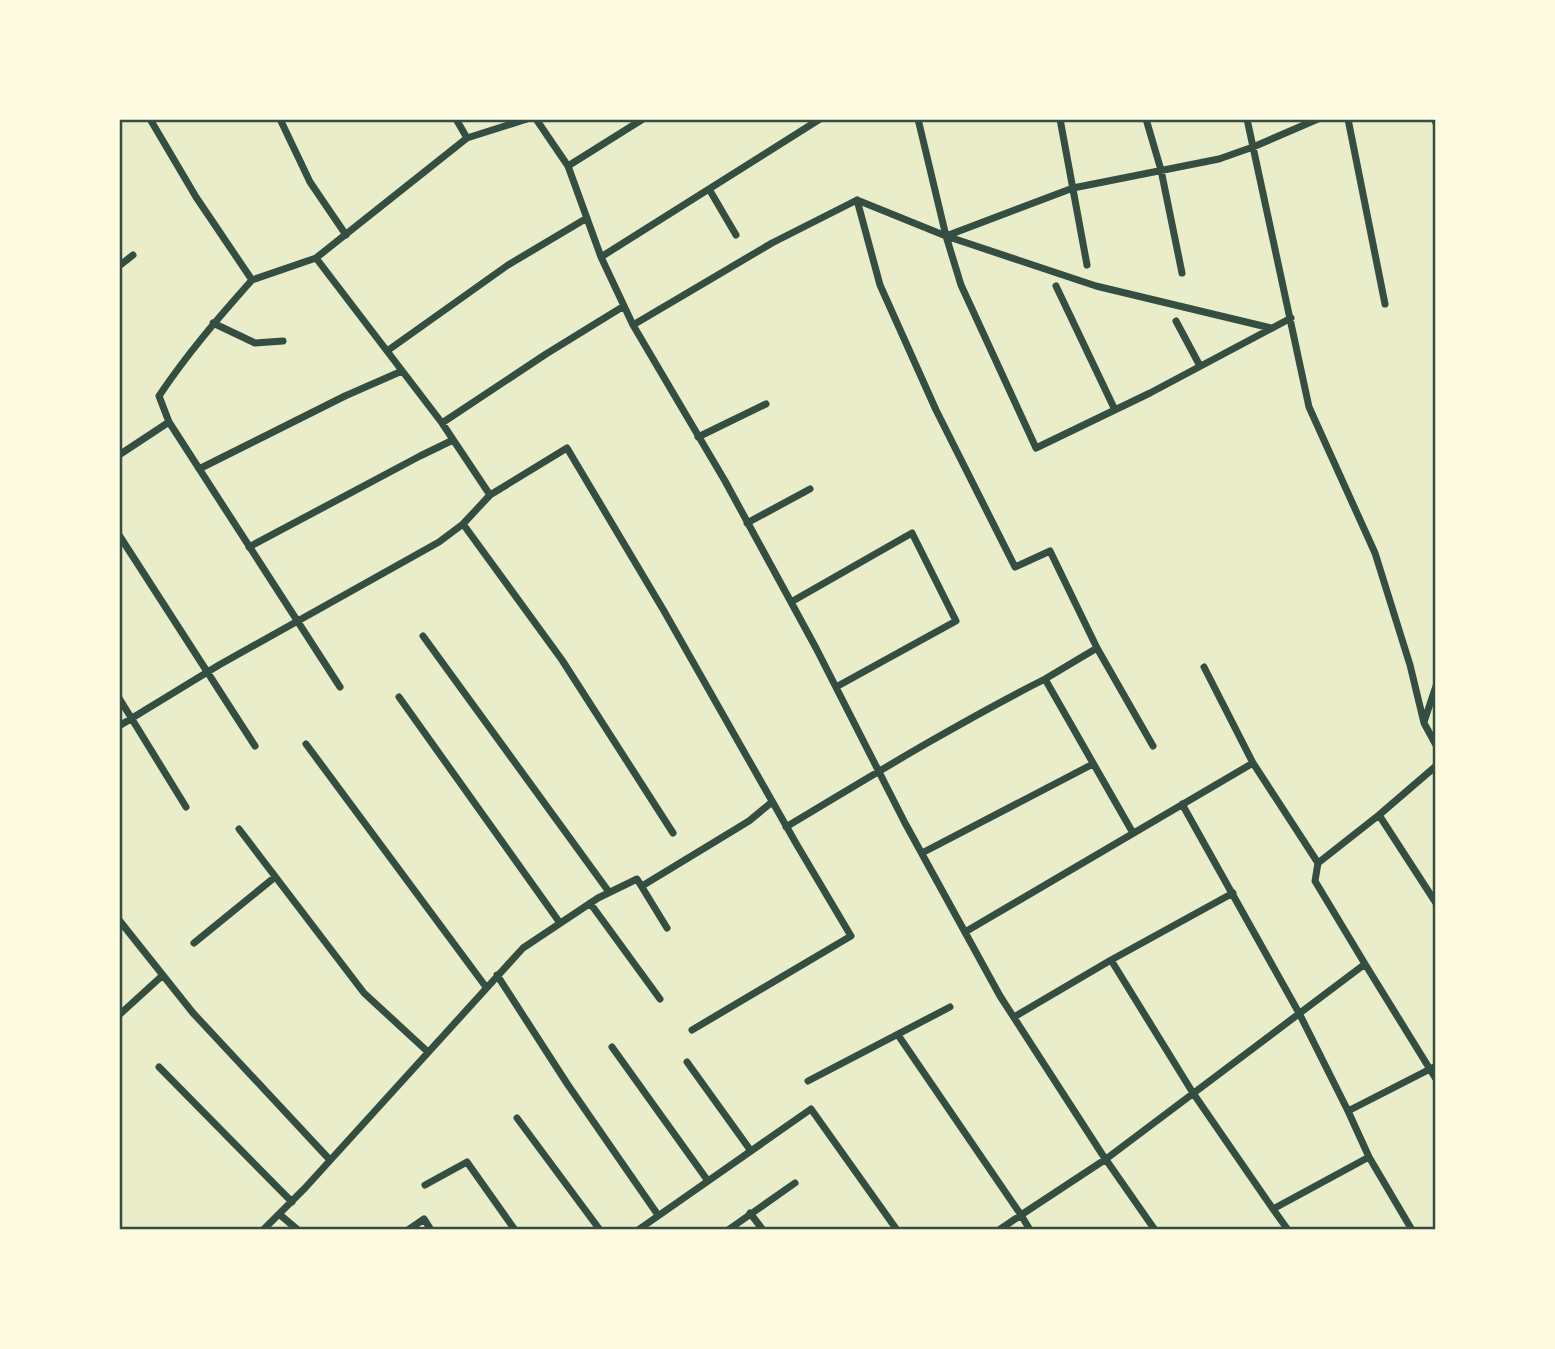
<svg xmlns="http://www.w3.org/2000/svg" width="1555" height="1349" font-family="'Source Sans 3',sans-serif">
<rect width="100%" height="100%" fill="#e9edc9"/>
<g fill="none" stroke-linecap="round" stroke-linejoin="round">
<path stroke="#344e41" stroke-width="7" d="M 150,119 L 196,197 L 252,280 C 219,317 187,354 159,396 L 169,422
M 280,119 L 310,182 L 346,235
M 536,119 L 568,166 L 601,257 L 633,325 L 725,481 L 816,648 L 905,823 L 1000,996 L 1102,1154 L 1155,1230
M 918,119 L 946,236 L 961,285 L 1036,448 L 1150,393 L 1291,318
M 1060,119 L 1087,265
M 1146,119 L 1161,170 L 1182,273
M 1318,119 L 1253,147 L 1309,407 L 1375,553 L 1410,665 L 1424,723 L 1436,745
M 1348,119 L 1385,304
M 1434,119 L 1436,123
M 467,138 L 527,119
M 568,166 L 643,119
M 709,189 L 736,235
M 946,236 L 1096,286 L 1271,328
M 601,257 L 820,119
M 316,258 L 467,138 L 456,119
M 119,266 L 133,255
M 1056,286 L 1115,410
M 1176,321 L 1200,366
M 213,323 L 255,343 L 283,341
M 633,325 L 772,243 L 857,200
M 387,351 L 508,265 L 587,218
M 442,423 L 546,354 L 624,306
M 698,437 L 766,404
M 119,455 L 169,422 L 340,687
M 199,469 L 345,396 L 402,371
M 490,495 L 567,448 L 664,611 L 797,845 L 851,936 L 692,1030
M 747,523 L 810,489
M 463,524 L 562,660 L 673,833
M 119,535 L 255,746
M 249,547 L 420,456 L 453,440
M 791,602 L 912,533 L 956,621 L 836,687
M 423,636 L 609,892
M 1097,648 L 1153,746
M 1204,667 L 1253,763
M 399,697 L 560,923
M 119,698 L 186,807
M 1424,722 L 1436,686
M 119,726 L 219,665 L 439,542 L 463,524 L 490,495 L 442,423 L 316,258 L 252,280
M 306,744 L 486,987
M 1182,804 L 1299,1013 L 1348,1111
M 1379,815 L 1436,766
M 786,827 C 871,776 956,724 1045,679
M 239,829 L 364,993 L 428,1052
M 1133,833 L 1045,679 L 1097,648 L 1050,551 L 1015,567 L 936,410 L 880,285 L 857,200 L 946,236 L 1073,188 L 1219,159 L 1253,147 L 1247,119
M 922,853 L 1093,764
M 642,886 L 749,821 L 772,802
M 590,903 L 660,999
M 119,920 L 193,1013 L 330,1160
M 965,932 L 1253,763 L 1318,863 L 1379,815 L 1436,903
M 194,943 L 275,877
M 1111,960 L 1233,893
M 1365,964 L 1436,1079
M 497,975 L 568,1085 L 658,1215
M 119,1015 L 163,975
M 1014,1017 L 1111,960 L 1193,1093 L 1273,1209 L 1369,1157 L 1348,1111 L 1436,1066
M 898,1035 L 1021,1215 L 1106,1159 L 1365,964 L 1315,881 L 1318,863
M 612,1047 L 708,1181
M 687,1062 L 751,1151
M 159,1067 L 292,1202
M 808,1081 L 950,1007
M 517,1118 L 600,1230
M 1369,1157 L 1412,1230
M 425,1185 L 467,1162 L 515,1230
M 1273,1209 L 1288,1230
M 750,1213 L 763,1230
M 279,1214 L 298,1230
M 263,1230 L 305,1188 L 523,948 L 598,898 L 637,879 L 667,928
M 408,1230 L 424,1219 L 431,1230
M 638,1230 L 811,1109 L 897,1230
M 728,1230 L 795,1183
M 999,1230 L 1021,1215 L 1030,1230"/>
</g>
<rect width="1555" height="1349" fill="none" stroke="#fefae0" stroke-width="242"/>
<rect x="121" y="121" width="1313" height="1107" fill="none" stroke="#344e41" stroke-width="2.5"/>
</svg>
